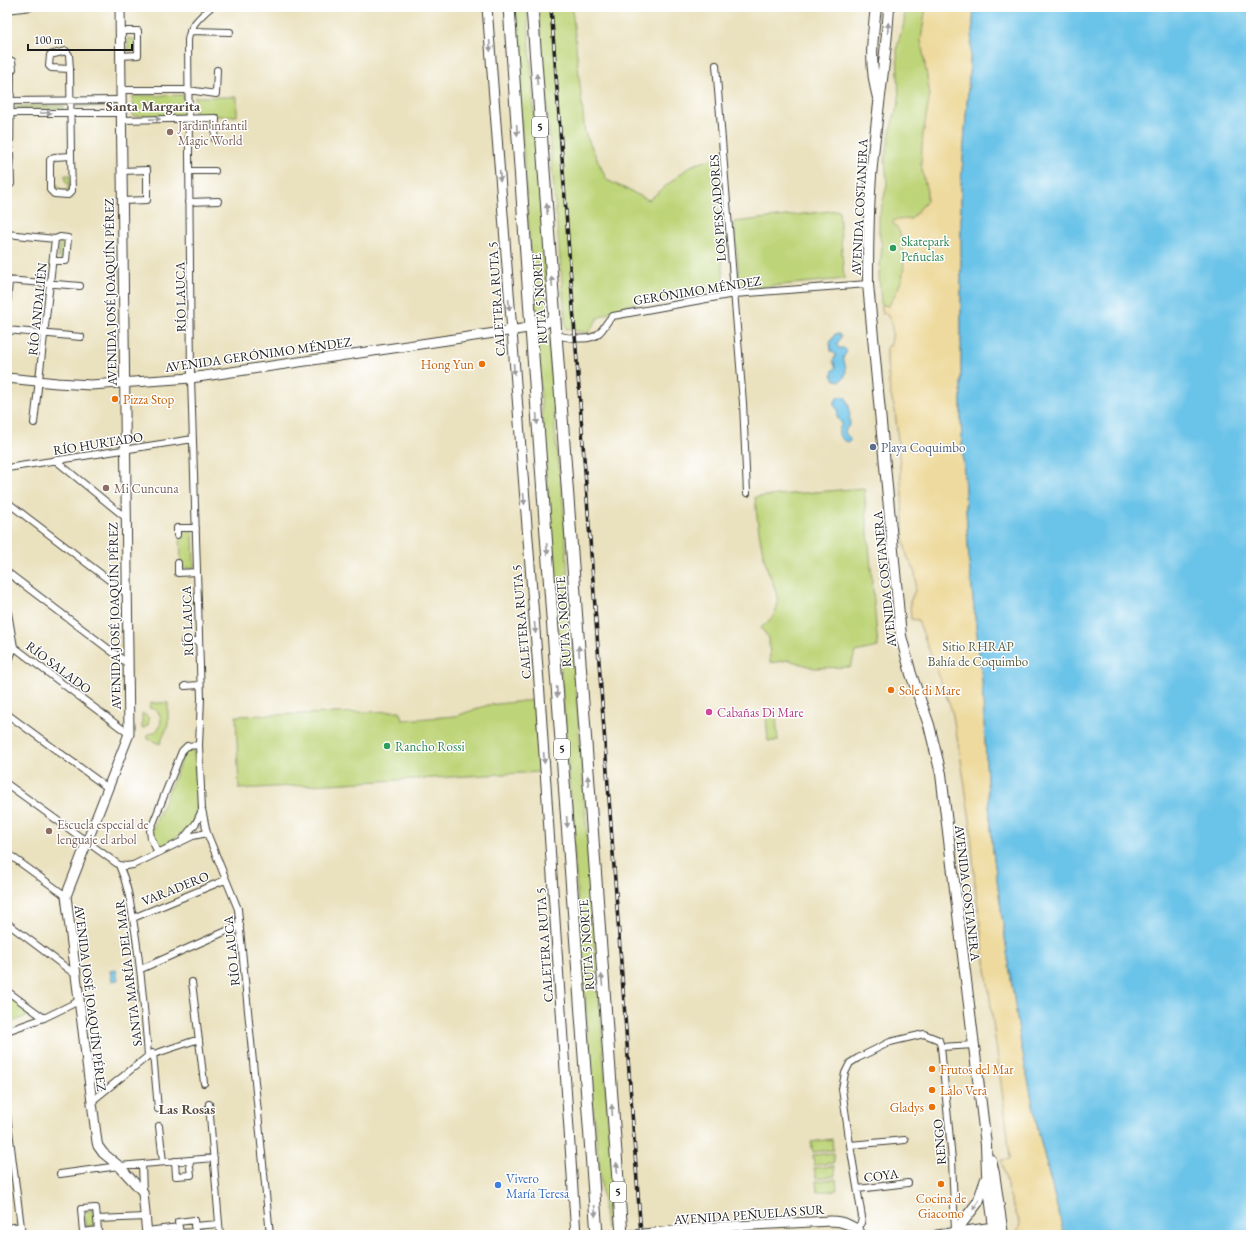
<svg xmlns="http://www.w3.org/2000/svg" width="1258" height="1242" font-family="'EB Garamond',serif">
<rect width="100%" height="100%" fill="#fff"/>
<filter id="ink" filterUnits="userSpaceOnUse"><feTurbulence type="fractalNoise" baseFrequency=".025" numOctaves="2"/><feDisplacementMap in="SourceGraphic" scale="8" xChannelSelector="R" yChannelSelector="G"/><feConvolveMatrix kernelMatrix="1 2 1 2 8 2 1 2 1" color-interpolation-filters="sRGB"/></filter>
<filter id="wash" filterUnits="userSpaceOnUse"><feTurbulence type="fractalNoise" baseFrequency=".012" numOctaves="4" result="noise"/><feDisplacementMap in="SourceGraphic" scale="16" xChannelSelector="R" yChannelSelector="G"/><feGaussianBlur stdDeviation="0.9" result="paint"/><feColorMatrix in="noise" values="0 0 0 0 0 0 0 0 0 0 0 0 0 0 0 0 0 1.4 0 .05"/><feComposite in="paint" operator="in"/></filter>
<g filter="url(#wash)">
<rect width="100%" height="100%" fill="#eae1be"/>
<path fill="#bed478" stroke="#6d784a" d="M 513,7 L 527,7 L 547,298 C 547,307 549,316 540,320 L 535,319 Z
M 538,7 L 572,7 L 585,133 L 607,180 L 649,200 L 690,166 L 715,158 L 724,288 L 622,306 L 598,318 L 589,333 L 566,329 Z
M 903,7 L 926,7 L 921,40 L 930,95 L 923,135 L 921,164 L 927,192 L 927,201 L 911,219 L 904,220 L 897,225 C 904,235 905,263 903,275 C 901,285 894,297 889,306 L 881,305 L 879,274 L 882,247 L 879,232 L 879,217 L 887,185 L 885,160 L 887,148 L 892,123 L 899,102 L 897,50 C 898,33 908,26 903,7 Z
M 128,38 L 135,40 L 135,50 L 128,51 Z
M 184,95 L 184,115 L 133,116 L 133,96 Z
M 195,97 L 237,97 L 237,116 L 195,116 Z
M 116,104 L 117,107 L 75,107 L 74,105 Z
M 16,106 L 64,106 L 64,109 L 16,109 Z
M 65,175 L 70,175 L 70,189 L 67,193 L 55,191 L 52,189 L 52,185 L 58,185 C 59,190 62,192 67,190 L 69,186 L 66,182 Z
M 839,210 L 844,279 L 740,289 L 734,222 Z
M 60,241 L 65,242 L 63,259 L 58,258 Z
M 536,331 C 543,331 547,332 549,340 L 556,443 L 563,500 L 571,622 L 616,1225 L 615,1228 L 611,1230 L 607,1228 L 605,1222 L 593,1107 Z
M 864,488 L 878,647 L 855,652 L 851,667 L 814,668 L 789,660 L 770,663 L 769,638 L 761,628 C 768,621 775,617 777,607 C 779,591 770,579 766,565 C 760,542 757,521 755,497 Z
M 180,532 L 193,532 L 194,568 L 181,568 Z
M 534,700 L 540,772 L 239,789 L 236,716 L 400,711 L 402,720 L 456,716 L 488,705 Z
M 151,703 L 168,703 L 168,725 L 160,744 L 148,739 L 148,734 C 157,733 160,728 161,720 C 160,712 156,709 149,708 Z
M 142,713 L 148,717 C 150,722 148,728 142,728 Z
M 776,715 L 778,741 L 768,741 L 766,716 Z
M 185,751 L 194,751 C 195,768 201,803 194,819 C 191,827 184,832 177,837 C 172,840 165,845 158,846 L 151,834 Z
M 7,996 L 32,1014 L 7,1024 Z
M 832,1139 L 833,1150 L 813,1152 L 811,1142 Z
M 833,1153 L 834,1163 L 814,1165 L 813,1155 Z
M 834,1166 L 835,1176 L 816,1178 L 814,1168 Z
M 836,1179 L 837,1190 L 817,1192 L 816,1181 Z
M 92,1210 L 94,1211 L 96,1226 L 85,1226 L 84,1213 L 86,1211 Z"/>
<path fill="#eeda9e" stroke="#857b5d" d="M 926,7 L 974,7 L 961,185 L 961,422 L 969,563 L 982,680 L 987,781 L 993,852 L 1007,952 L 1021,1045 L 1039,1134 L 1064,1235 L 1017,1235 L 1020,1223 L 1011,1201 L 1001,1160 L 1010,1159 L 1007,1129 L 975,885 L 970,820 L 960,754 L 952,711 L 918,620 L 911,619 L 910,602 L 915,590 L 916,580 L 914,569 L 907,556 L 904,541 L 902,494 L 897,430 L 895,411 L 890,392 L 887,363 L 887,346 L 890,346 C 894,334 893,324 886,313 L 883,314 L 881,305 L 889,306 C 893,297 902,284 903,274 C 905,263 904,228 893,224 L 894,220 L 911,219 L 927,201 L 927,192 L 921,164 L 923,135 L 930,95 L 921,40 Z"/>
<path fill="#6ac3e8" stroke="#437082" d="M 974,7 L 1251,7 L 1251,1235 L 1064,1235 L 1039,1134 L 1021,1045 L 1007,952 L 993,852 L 987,781 L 982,680 L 969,563 L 961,422 L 961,185 Z
M 835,334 L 839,334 L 841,337 L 837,344 L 838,348 L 844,348 L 847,351 L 843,358 C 846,367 849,377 839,381 L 834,379 L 832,375 L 833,370 L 836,368 L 833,361 L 836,355 L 831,351 L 830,343 Z
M 840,396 L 846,398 C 851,407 849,415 850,424 L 845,431 L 846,434 L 850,438 L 850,440 L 848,442 C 839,440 836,432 842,424 L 837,417 L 838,410 L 834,405 L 836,399 Z
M 116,970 L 118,980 L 112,981 L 110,971 Z"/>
</g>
<g filter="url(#ink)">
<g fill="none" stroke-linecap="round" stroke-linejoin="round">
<g stroke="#3b3a34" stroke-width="8">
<path id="street" d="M 211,7 C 200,17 190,25 188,40 L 191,378 L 201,698 L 199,745 L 202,809 L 207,833 L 238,909 L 270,1235
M 7,10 L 31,7
M 120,31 L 138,31 L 138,55 L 120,56
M 190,31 L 230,32
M 66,51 L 69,55 L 70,69 L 51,68 L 49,66 L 50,55 Z
M 7,61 L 12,61 L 13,69 L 11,71 L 7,71
M 716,65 L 743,403 L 747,493
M 70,69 L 71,156
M 121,90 L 188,90 L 216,94 L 217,70
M 7,101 L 121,100
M 7,113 L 121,113
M 121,120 L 216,118 L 215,139
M 71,156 L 72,191 L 68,195 L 54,194 L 50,190 L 50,160 L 54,157 Z
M 122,171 L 147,170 L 147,200 L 122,201
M 189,171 L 215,171
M 7,187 L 11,184 L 10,154 L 11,71
M 189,202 L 218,201
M 7,234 L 55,239 L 60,237 L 68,238 L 66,261 L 53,261
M 7,280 L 80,286
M 7,307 L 9,280
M 7,330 L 81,337
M 556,335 C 567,338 591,342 599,333 C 605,328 606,321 613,316 L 734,294 L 868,284
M 34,423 L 55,239
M 55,460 L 126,518
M 7,468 L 193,439
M 7,502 L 126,593
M 177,535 L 177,528 L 196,528
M 178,563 L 178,573 L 197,572
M 7,572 L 127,663
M 7,607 L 14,647 L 7,666
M 184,641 L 199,641
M 14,647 L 129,734
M 185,686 L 200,685
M 7,714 L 108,788
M 7,784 L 119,865 L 126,866 L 133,865 L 193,836 L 207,833
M 183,839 L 196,823 L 202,810
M 7,853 L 66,896
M 158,853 L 151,838 L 150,831 L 182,751 L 187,746 L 199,745
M 119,865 C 129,887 131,908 135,931 C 141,972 145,1014 148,1056
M 133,918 L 225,880
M 7,923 L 76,975
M 141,969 L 240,925
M 192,982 L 204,1083
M 7,991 L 44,1018
M 7,1031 L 44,1018 L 79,1001
M 941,1047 L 974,1045
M 153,1053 L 158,1109
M 91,1102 L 148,1056 L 199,1039
M 209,1104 L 220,1235
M 7,1115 L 22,1235
M 159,1126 L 163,1162
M 850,1145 L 905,1140
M 175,1161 L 176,1176 L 191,1175 L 189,1160
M 142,1164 L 143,1192
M 60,1174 L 119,1166 L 214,1158
M 858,1189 L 908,1183
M 97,1219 L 98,1230 L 83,1232 L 81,1209 L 96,1208 L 97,1219 L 146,1217
M 194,1220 L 195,1232 L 180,1233 L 178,1222 Z
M 194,1226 L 219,1224
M 7,1228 L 21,1226
M 856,1229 L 861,1223 L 862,1217 L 850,1145 L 842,1089 L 845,1073 L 850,1063 L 858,1058 L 890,1042 L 924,1034 L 939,1040 L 941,1047 L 952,1160 L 955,1231
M 147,1231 L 179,1227"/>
</g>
<g stroke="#3b3a34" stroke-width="11">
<path id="secondary" d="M 120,7 L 129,734 L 66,896 L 97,1142 L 98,1146 L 103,1153 L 119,1166 L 143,1192 L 147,1235
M 487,7 L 540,695 L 576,1235
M 7,378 L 57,383 L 91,385 L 191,378 L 542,326 L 555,316
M 633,1235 L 713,1227 L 831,1221 C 843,1221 855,1226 862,1235
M 937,1235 L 1001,1226"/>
</g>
<g stroke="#3b3a34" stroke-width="12">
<path id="primary" d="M 876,7 C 872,41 869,64 878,98
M 889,7 C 886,60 877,112 872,165 C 868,204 868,244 868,284 L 901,636 L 911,674 L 929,725 L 941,774 L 986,1145 L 987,1173 L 995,1235
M 991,1160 L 994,1173 L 1003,1235
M 959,1235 L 955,1232 L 978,1202 L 986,1179"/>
</g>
<g stroke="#3b3a34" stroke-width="13">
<path id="highway" d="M 509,7 L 532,342 L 597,1235
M 532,7 L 622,1235"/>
</g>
<use href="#street" stroke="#fff" stroke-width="6"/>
<use href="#secondary" stroke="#fff" stroke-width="9"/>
<use href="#primary" stroke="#fff" stroke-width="10"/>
<use href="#highway" stroke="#fff" stroke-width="11"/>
<g stroke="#1c1c1c" stroke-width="3.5">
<path id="rail" d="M 551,7 L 641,1235"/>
</g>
<use href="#rail" stroke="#fff" stroke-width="2" stroke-dasharray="6" stroke-linecap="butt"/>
</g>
<defs><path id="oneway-solid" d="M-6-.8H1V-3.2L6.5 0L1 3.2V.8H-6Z"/></defs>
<g fill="#999">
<use href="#oneway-solid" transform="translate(888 28) rotate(-86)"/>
<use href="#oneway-solid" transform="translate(490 46) rotate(86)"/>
<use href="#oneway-solid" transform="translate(537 79) rotate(-94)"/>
<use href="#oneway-solid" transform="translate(46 113)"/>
<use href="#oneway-solid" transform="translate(155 119) rotate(-1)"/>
<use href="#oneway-solid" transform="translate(517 130) rotate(86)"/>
<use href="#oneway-solid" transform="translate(500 176) rotate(86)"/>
<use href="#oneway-solid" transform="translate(547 209) rotate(-94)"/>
<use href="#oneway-solid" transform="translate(552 282) rotate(-94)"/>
<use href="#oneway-solid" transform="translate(509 305) rotate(86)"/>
<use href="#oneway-solid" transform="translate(514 369) rotate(85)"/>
<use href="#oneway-solid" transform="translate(537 419) rotate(86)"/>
<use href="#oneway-solid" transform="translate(524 499) rotate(85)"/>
<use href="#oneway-solid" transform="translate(547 549) rotate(86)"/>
<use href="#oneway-solid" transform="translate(535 628) rotate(85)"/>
<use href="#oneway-solid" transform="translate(579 651) rotate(-94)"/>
<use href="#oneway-solid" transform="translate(557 692) rotate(86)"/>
<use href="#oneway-solid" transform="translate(544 758) rotate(86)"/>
<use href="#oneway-solid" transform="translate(588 781) rotate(-94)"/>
<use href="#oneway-solid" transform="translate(567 822) rotate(86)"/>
<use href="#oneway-solid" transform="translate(602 980) rotate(-94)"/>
<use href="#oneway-solid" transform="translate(612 1110) rotate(-94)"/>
<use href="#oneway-solid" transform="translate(617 1168) rotate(-94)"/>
<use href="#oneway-solid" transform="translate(976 1205) rotate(122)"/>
<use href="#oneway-solid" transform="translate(595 1211) rotate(86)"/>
</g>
</g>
<g fill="#8d6e63" stroke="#fff" stroke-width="1.5">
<circle cx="170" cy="132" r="4"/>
<circle cx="106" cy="488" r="4"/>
<circle cx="49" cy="831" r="4"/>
</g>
<g fill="#2e9e5b" stroke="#fff" stroke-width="1.5">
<circle cx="893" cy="248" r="4"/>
<circle cx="387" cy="746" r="4"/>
</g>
<g fill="#e8710a" stroke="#fff" stroke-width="1.5">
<circle cx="482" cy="364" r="4"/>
<circle cx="115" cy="399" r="4"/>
<circle cx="891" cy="690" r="4"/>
<circle cx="932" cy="1069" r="4"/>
<circle cx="932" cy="1090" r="4"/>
<circle cx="932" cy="1107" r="4"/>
<circle cx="941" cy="1184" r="4"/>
</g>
<circle fill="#5c6f8a" stroke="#fff" stroke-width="1.5" cx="873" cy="447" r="4"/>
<circle fill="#d1479c" stroke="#fff" stroke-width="1.5" cx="709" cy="712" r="4"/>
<circle fill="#3f7fe0" stroke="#fff" stroke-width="1.5" cx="498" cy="1185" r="4"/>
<g text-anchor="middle" stroke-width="3" stroke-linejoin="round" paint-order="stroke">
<g fill="#fff" stroke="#606060" stroke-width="1">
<rect x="532" y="117" width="16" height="20" rx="3"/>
<rect x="554" y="739" width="16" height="20" rx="3"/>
<rect x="610" y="1182" width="16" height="20" rx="3"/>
</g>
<g font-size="12" font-weight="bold" fill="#1c1c1c">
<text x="540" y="131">5</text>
<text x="562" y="753">5</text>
<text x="618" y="1196">5</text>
</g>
<g font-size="13" fill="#785e54" stroke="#fff" text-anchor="start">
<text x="178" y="130">Jardin infantil<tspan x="178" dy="15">Magic World</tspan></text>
<text x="114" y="493">Mi Cuncuna</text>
<text x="57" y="829">Escuela especial de<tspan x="57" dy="15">lenguaje el arbol</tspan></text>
</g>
<g font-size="13" fill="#1c1c1c" stroke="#fff">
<text transform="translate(859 207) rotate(-87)" y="5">AVENIDA COSTANERA</text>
<text transform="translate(717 208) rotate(-94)" y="5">LOS PESCADORES</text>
<text transform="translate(697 290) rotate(-9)" y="5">GERÓNIMO MÉNDEZ</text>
<text transform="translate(110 292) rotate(-91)" y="5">AVENIDA JOSÉ JOAQUÍN PÉREZ</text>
<text transform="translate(180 297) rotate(-91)" y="5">RÍO LAUCA</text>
<text transform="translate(496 299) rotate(-94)" y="5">CALETERA RUTA 5</text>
<text transform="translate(539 299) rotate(-94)" y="5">RUTA 5 NORTE</text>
<text transform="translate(37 309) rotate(-84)" y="5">RÍO ANDALIÉN</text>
<text transform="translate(258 354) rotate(-8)" y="5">AVENIDA GERÓNIMO MÉNDEZ</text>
<text transform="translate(98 443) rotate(-9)" y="5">RÍO HURTADO</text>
<text transform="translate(884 579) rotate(-96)" y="5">AVENIDA COSTANERA</text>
<text transform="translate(114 616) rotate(-91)" y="5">AVENIDA JOSÉ JOAQUÍN PÉREZ</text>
<text transform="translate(187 621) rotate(-92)" y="5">RÍO LAUCA</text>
<text transform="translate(521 622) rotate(-95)" y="5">CALETERA RUTA 5</text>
<text transform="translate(563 622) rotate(-94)" y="5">RUTA 5 NORTE</text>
<text transform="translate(59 667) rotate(37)" y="5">RÍO SALADO</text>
<text transform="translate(175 888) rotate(-22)" y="5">VARADERO</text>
<text transform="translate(968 893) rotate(83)" y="5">AVENIDA COSTANERA</text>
<text transform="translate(544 945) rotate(-94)" y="5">CALETERA RUTA 5</text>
<text transform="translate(586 945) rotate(-94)" y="5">RUTA 5 NORTE</text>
<text transform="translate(231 951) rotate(-96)" y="5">RÍO LAUCA</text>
<text transform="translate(128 973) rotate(-97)" y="5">SANTA MARÍA DEL MAR</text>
<text transform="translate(91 998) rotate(83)" y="5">AVENIDA JOSÉ JOAQUÍN PÉREZ</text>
<text transform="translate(939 1142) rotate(-95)" y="5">RENGO</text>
<text transform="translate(881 1175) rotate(-7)" y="5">COYA</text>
<text transform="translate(749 1214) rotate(-4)" y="5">AVENIDA PEÑUELAS SUR</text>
</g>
<g font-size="13" fill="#27864d" stroke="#fff" text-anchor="start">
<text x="901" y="246">Skatepark<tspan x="901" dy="15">Peñuelas</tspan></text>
<text x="395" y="751">Rancho Rossi</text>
</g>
<g font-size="13" fill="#c56008" stroke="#fff" text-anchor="start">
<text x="474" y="369" text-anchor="end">Hong Yun</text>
<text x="123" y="404">Pizza Stop</text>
<text x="899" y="695">Sole di Mare</text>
<text x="940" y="1074">Frutos del Mar</text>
<text x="940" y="1095">Lalo Vera</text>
<text x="924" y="1112" text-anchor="end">Gladys</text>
<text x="941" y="1203" text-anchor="middle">Cocina de<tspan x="941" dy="15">Giacomo</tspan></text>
</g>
<g font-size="13" fill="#4e5e75" stroke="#fff" text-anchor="start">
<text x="881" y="452">Playa Coquimbo</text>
</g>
<g font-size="13" fill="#555c3c" stroke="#fff">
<text x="978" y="651">Sitio RHRAP<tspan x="978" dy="15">Bahía de Coquimbo</tspan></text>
</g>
<g font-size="13" fill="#b23c85" stroke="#fff" text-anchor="start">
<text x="717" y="717">Cabañas Di Mare</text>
</g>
<g font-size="13" fill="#366cbe" stroke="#fff" text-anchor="start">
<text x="506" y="1183">Vivero<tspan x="506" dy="15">María Teresa</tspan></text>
</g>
<g font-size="14" font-weight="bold" fill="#5b4e42" stroke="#fff">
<text x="153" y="111">Santa Margarita</text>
<text x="187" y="1114">Las Rosas</text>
</g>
</g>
<rect width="1258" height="1242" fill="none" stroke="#fff" stroke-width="24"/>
<path d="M28 44v6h104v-6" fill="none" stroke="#1c1c1c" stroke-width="2"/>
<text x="34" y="44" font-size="12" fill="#1c1c1c" stroke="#ffffff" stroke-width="3" paint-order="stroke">100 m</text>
</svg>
